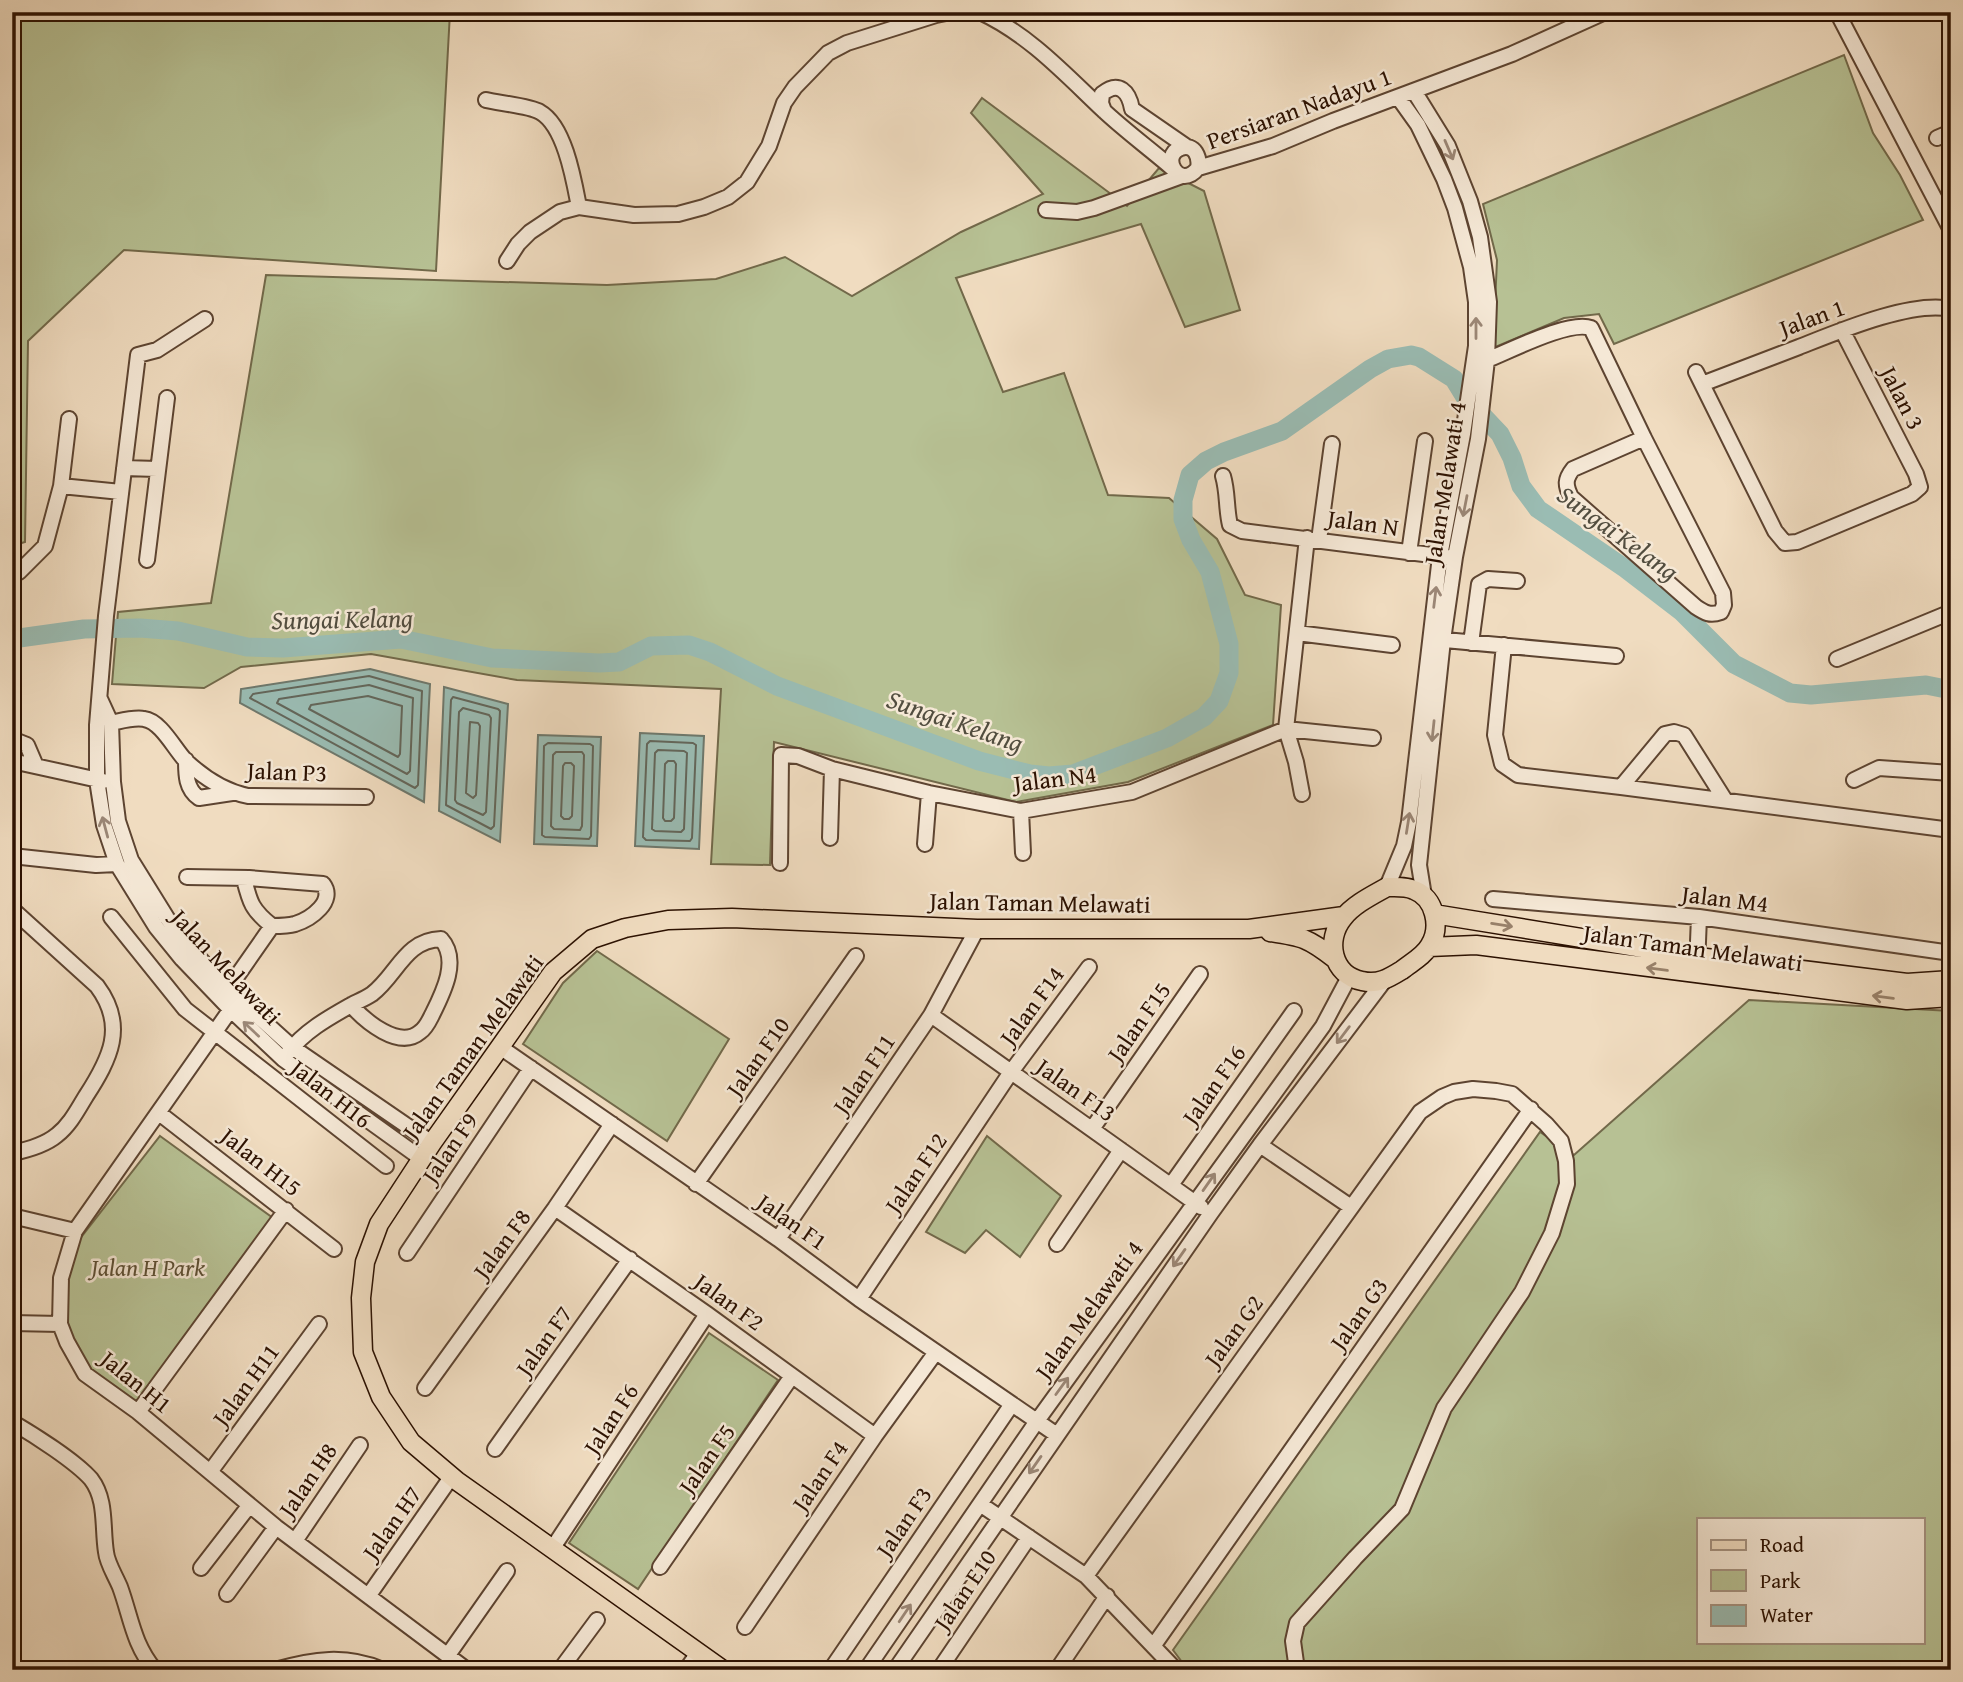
<svg xmlns="http://www.w3.org/2000/svg" width="1963" height="1682" font-family="'Gentium Book Plus',serif">
<rect width="100%" height="100%" fill="#f0dcc0"/>
<filter id="stains"><feTurbulence type="fractalNoise" baseFrequency=".00286" numOctaves="4"/><feColorMatrix values="0 0 0 0 .2 0 0 0 0 .09 0 0 0 0 .02 0 0 0 .5 -.17"/></filter>
<radialGradient id="worn" r=".72"><stop offset=".6" stop-color="#630" stop-opacity="0"/><stop offset="1" stop-color="#630" stop-opacity=".3"/></radialGradient>
<path fill="#b7c194" stroke="#72694a" stroke-width="2" fill-rule="evenodd" d="M 12,12 L 450,12 L 436,271 L 124,250 L 28,341 L 25,542 L 12,546 Z
M 1844,55 L 1873,133 L 1900,175 L 1923,220 L 1614,344 L 1599,314 L 1564,318 L 1493,348 L 1497,260 L 1483,204 Z
M 982,98 L 1127,206 L 1159,168 L 1204,191 L 1240,310 L 1185,327 L 1141,224 L 956,278 L 1003,392 L 1064,373 L 1108,495 L 1169,498 L 1217,539 L 1245,595 L 1281,605 L 1273,725 L 1128,782 L 1016,802 L 774,742 L 770,865 L 711,864 L 721,689 L 517,680 L 371,654 L 241,667 L 204,688 L 112,684 L 118,612 L 211,603 L 266,275 L 607,285 L 716,279 L 785,257 L 852,296 L 961,232 L 1043,194 L 971,113 Z
M 597,951 L 729,1039 L 667,1141 L 523,1044 L 563,983 Z
M 1749,1000 L 1951,1011 L 1951,1670 L 1188,1670 L 1173,1650 L 1540,1132 L 1574,1155 ZM 1699,1519 L 1923,1519 L 1923,1642 L 1699,1642 Z
M 160,1136 L 273,1218 L 135,1407 L 90,1371 L 67,1330 L 67,1282 L 79,1240 Z
M 987,1136 L 1061,1196 L 1020,1257 L 986,1230 L 965,1253 L 926,1232 Z
M 709,1333 L 778,1380 L 638,1589 L 569,1543 Z"/>
<path fill="#9abcb3" stroke="#6e786c" stroke-width="2" d="M 370,669 L 430,684 L 424,802 L 240,703 L 241,689 Z
M 444,687 L 508,704 L 500,842 L 439,811 Z
M 640,733 L 704,736 L 699,849 L 635,846 Z
M 538,735 L 601,737 L 597,846 L 534,844 Z"/>
<g fill="none" stroke-linecap="round" stroke-linejoin="round">
<path stroke="#63665a" stroke-width="2" d="M 369,676 L 422,691 L 418,785 L 415,788 L 250,698 L 253,694 Z
M 369,685 L 413,698 L 410,771 L 407,774 L 277,703 L 279,699 Z
M 368,696 L 402,706 L 400,754 L 398,757 L 309,709 L 311,705 Z
M 453,697 L 498,709 L 500,711 L 494,826 L 491,829 L 446,805 L 451,700 Z
M 463,708 L 489,715 L 491,718 L 486,812 L 483,815 L 457,803 L 455,800 L 459,712 Z
M 470,722 L 478,723 L 480,726 L 476,795 L 473,798 L 466,793 Z
M 650,741 L 693,743 L 696,745 L 692,838 L 690,841 L 646,840 L 643,837 L 647,744 Z
M 548,743 L 590,744 L 593,746 L 591,836 L 589,839 L 545,837 L 542,835 L 544,746 Z
M 658,750 L 684,751 L 687,753 L 684,829 L 681,832 L 655,831 L 652,829 L 655,753 Z
M 556,752 L 582,752 L 584,755 L 582,826 L 580,830 L 554,829 L 551,826 L 553,755 Z
M 668,761 L 674,761 L 676,764 L 674,818 L 671,821 L 665,821 L 663,818 L 665,764 Z
M 565,763 L 571,763 L 574,766 L 572,816 L 569,819 L 564,819 L 561,816 L 563,766 Z"/>
<path stroke="#9abcb3" stroke-width="19" d="M 12,639 L 84,629 L 140,628 L 178,631 L 247,647 L 283,648 L 401,639 L 492,658 L 599,663 L 619,662 L 651,646 L 689,645 L 710,652 L 777,686 L 979,761 L 1030,774 L 1049,776 L 1073,774 L 1167,738 L 1204,717 L 1219,701 L 1229,673 L 1229,644 L 1210,572 L 1191,540 L 1183,519 L 1183,500 L 1190,475 L 1206,461 L 1224,452 L 1282,431 L 1370,369 L 1388,359 L 1411,355 L 1419,357 L 1454,379 L 1465,397 L 1500,434 L 1512,458 L 1521,486 L 1538,509 L 1626,569 L 1682,612 L 1734,664 L 1790,693 L 1811,695 L 1926,685 L 1951,690"/>
<g stroke="#5d4431" stroke-width="18">
<path id="minor" d="M 980,12 C 1028,34 1064,73 1102,109 C 1124,130 1149,148 1172,168
M 1415,12 L 1418,12
M 1837,12 L 1951,230
M 1414,91 L 1448,146 L 1470,201 L 1480,237 L 1489,302 L 1487,360 L 1478,439 L 1455,557 L 1443,640 L 1419,865 L 1424,896
M 486,100 C 498,103 530,106 540,112 C 565,126 574,181 579,207
M 1104,111 L 1101,103 L 1102,94 C 1119,80 1129,92 1132,109 L 1187,147
M 1937,138 L 1951,132
M 1198,168 C 1200,158 1195,143 1181,148 C 1159,155 1179,192 1198,168 L 1273,146 L 1333,121 L 1512,54 L 1605,12
M 1046,210 L 1077,212 L 1094,208 L 1182,176
M 507,261 L 518,244 L 530,232 L 560,212 L 579,207 L 634,215 L 678,214 L 704,207 L 728,197 L 747,182 L 769,146 L 784,103 L 795,87 L 828,53 L 847,43 L 936,15 L 951,12
M 205,319 L 157,350 L 138,355 L 106,616 L 97,725 L 97,780 L 104,825 L 117,864 L 156,927 L 182,959 L 230,1009 L 283,1059 L 422,1159
M 1487,360 C 1510,351 1569,320 1591,328 L 1644,438 L 1723,593 L 1724,605 L 1721,612 C 1710,616 1705,613 1696,607 L 1571,497 C 1565,485 1565,479 1573,469 L 1644,438
M 1696,372 L 1775,531 L 1785,543 L 1797,542 L 1912,494 L 1920,487 L 1916,474 L 1842,330
M 1702,384 C 1734,372 1767,359 1799,347 C 1837,332 1912,300 1951,309
M 124,468 L 157,469
M 1223,476 C 1228,493 1226,509 1230,525 L 1242,531 L 1447,557
M 61,486 L 121,492
M 1319,540 L 1332,444
M 1409,553 L 1425,441
M 147,560 L 167,398
M 12,573 L 19,572 L 45,546 L 61,486 L 69,419
M 1297,633 L 1392,645
M 1434,639 L 1616,656
M 1471,643 L 1479,584 L 1488,579 L 1517,581
M 1504,645 L 1495,735 L 1502,764 L 1518,775 L 1621,787 L 1951,830
M 1837,659 L 1951,612
M 100,699 L 111,723 L 113,782 L 118,821 L 131,860 L 167,918 L 190,948 L 228,989 L 292,1047 L 432,1143
M 111,723 C 121,721 134,717 144,719 C 161,721 175,750 186,761 C 204,778 223,791 248,796 L 366,797
M 12,739 L 27,745 L 36,766
M 186,760 C 186,775 186,789 199,798 L 232,793
M 12,761 L 103,781
M 1854,780 L 1879,768 L 1951,773
M 1621,787 L 1665,734 L 1674,732 L 1684,735 L 1725,800
M 1302,794 L 1296,762 L 1286,729 L 1307,538
M 1021,811 L 1023,853
M 830,838 L 832,769
M 925,844 L 929,793
M 12,856 L 96,865 L 117,864
M 780,863 L 781,755 L 798,756 L 832,769 L 929,793 L 1021,811 L 1132,792 L 1286,729 L 1373,738
M 187,877 L 249,878 L 323,884 C 336,901 311,919 295,924 C 288,926 279,926 272,926 C 252,910 250,903 244,879
M 1387,887 L 1404,846 L 1409,822 L 1440,556 L 1463,434 L 1476,346 L 1476,302 L 1471,267 L 1455,208 L 1444,179 L 1418,125 L 1398,97
M 1493,899 L 1699,917 L 1951,953
M 12,909 L 97,986 C 127,1026 110,1059 86,1096 C 78,1109 70,1125 57,1135 C 45,1145 27,1150 12,1153
M 111,917 L 185,1009 L 386,1166
M 1697,966 L 1699,917
M 228,989 L 272,926
M 238,999 L 75,1231 L 61,1278 L 60,1324 L 67,1342 L 85,1374 L 138,1412 L 276,1527 L 467,1670
M 931,1015 L 1201,1207
M 500,1047 L 778,1239 L 859,1299 L 1057,1435
M 288,1053 C 304,1031 330,1017 353,1004 C 359,1001 366,998 372,994 C 397,975 405,940 441,939 C 460,960 443,993 432,1015 C 429,1021 426,1028 420,1032 C 399,1050 365,1021 351,1005
M 159,1113 L 334,1249
M 1092,1129 L 1200,974
M 1260,1145 L 1351,1207
M 696,1184 L 856,956
M 1171,1185 L 1294,1011
M 555,1208 L 707,1314 L 875,1436
M 12,1216 L 75,1231
M 778,1239 L 931,1015 L 977,929
M 1057,1244 L 1121,1150
M 407,1253 L 531,1068
M 859,1299 L 1011,1072 L 1089,967
M 12,1323 L 60,1324
M 425,1388 L 555,1208 L 612,1124
M 138,1412 L 286,1210
M 12,1422 C 34,1435 75,1461 91,1479 C 107,1500 102,1527 106,1552 C 107,1563 115,1575 120,1587 C 131,1617 133,1644 155,1670
M 495,1449 L 630,1259
M 210,1472 L 319,1324
M 980,1504 L 1086,1576 L 1176,1670
M 295,1541 L 360,1445
M 552,1549 L 707,1314
M 660,1567 L 792,1376
M 201,1568 L 249,1506
M 1086,1576 L 1420,1112 L 1442,1097 L 1454,1092 L 1473,1089 L 1496,1091 L 1512,1094 L 1546,1124 L 1561,1141 L 1566,1161 L 1567,1184 L 1552,1233 L 1522,1292 L 1444,1408 L 1402,1509 L 1355,1558 L 1297,1623 L 1293,1641 L 1297,1670
M 227,1594 L 276,1527
M 369,1595 L 452,1476
M 745,1627 L 875,1436 L 936,1352
M 1154,1645 L 1531,1109
M 448,1655 L 507,1571
M 834,1665 L 1012,1404
M 275,1670 C 313,1659 346,1654 383,1670
M 560,1670 L 597,1620
M 686,1670 L 698,1653
M 866,1670 L 1037,1421 L 1323,1026 L 1349,977
M 895,1670 L 1211,1213 L 1260,1145 L 1384,981
M 939,1670 L 1029,1537
M 1057,1670 L 1107,1596"/>
</g>
<g stroke="#2c1101" stroke-width="21">
<path id="major" d="M 1387,887 C 1396,887 1406,886 1414,890 C 1435,898 1441,927 1430,945 C 1424,956 1412,962 1402,970 C 1389,978 1378,985 1362,981 C 1332,975 1325,940 1343,918 C 1354,904 1373,895 1387,887 Z
M 1434,914 L 1698,957 L 1907,983 L 1951,980
M 1270,932 C 1303,937 1308,938 1335,959
M 1429,947 L 1476,945 L 1907,1000 L 1951,997
M 723,1670 L 457,1481 L 411,1442 L 381,1397 L 363,1352 L 361,1298 L 365,1262 L 379,1224 L 432,1143 L 553,972 L 592,939 L 625,928 L 668,920 L 732,918 L 977,929 L 1249,929 L 1344,916"/>
</g>
<use href="#minor" stroke="#f5e8d6" stroke-width="14"/>
<use href="#major" stroke="#f0dcc0" stroke-width="18"/>
</g>
<defs><path id="oneway-shaft" d="M-6 0H5M1.5-3L5.5 0L1.5 3" fill="none" stroke-width="1.6" stroke-linecap="round" stroke-linejoin="round" transform="scale(1.75)"/></defs>
<g stroke="#9b8776">
<use href="#oneway-shaft" transform="translate(1449 150) rotate(67)"/>
<use href="#oneway-shaft" transform="translate(1476 328) rotate(-90)"/>
<use href="#oneway-shaft" transform="translate(1465 506) rotate(101)"/>
<use href="#oneway-shaft" transform="translate(1435 597) rotate(-83)"/>
<use href="#oneway-shaft" transform="translate(1433 731) rotate(96)"/>
<use href="#oneway-shaft" transform="translate(1408 823) rotate(-81)"/>
<use href="#oneway-shaft" transform="translate(105 827) rotate(-105)"/>
<use href="#oneway-shaft" transform="translate(251 1029) rotate(-137)"/>
<use href="#oneway-shaft" transform="translate(1343 1035) rotate(127)"/>
<use href="#oneway-shaft" transform="translate(1209 1182) rotate(-55)"/>
<use href="#oneway-shaft" transform="translate(1179 1258) rotate(125)"/>
<use href="#oneway-shaft" transform="translate(1062 1386) rotate(-54)"/>
<use href="#oneway-shaft" transform="translate(1035 1465) rotate(125)"/>
<use href="#oneway-shaft" transform="translate(905 1613) rotate(-56)"/>
</g>
<g stroke="#98816a">
<use href="#oneway-shaft" transform="translate(1502 925) rotate(9)"/>
<use href="#oneway-shaft" transform="translate(1657 969) rotate(-172)"/>
<use href="#oneway-shaft" transform="translate(1883 997) rotate(-173)"/>
</g>
<g text-anchor="middle" stroke-width="5" stroke-linejoin="round" paint-order="stroke">
<g font-size="24" fill="#2c1101" stroke="#f5e8d6">
<text transform="translate(1299 109) rotate(-20)" y="8">Persiaran Nadayu 1</text>
<text transform="translate(1812 318) rotate(-20)" y="8">Jalan 1</text>
<text transform="translate(1902 398) rotate(63)" y="8">Jalan 3</text>
<text transform="translate(1445 483) rotate(-81)" y="8">Jalan Melawati 4</text>
<text transform="translate(1363 523) rotate(8)" y="8">Jalan N</text>
<text transform="translate(287 772) rotate(2)" y="8">Jalan P3</text>
<text transform="translate(1055 779) rotate(-7)" y="8">Jalan N4</text>
<text transform="translate(1725 899) rotate(7)" y="8">Jalan M4</text>
<text transform="translate(1040 903) rotate(1)" y="8">Jalan Taman Melawati</text>
<text transform="translate(1693 948) rotate(8)" y="8">Jalan Taman Melawati</text>
<text transform="translate(226 967) rotate(47)" y="8">Jalan Melawati</text>
<text transform="translate(1032 1006) rotate(-54)" y="8">Jalan F14</text>
<text transform="translate(1139 1022) rotate(-55)" y="8">Jalan F15</text>
<text transform="translate(473 1047) rotate(-54)" y="8">Jalan Taman Melawati</text>
<text transform="translate(758 1057) rotate(-55)" y="8">Jalan F10</text>
<text transform="translate(864 1074) rotate(-56)" y="8">Jalan F11</text>
<text transform="translate(1214 1085) rotate(-55)" y="8">Jalan F16</text>
<text transform="translate(1076 1090) rotate(35)" y="8">Jalan F13</text>
<text transform="translate(331 1094) rotate(38)" y="8">Jalan H16</text>
<text transform="translate(450 1148) rotate(-56)" y="8">Jalan F9</text>
<text transform="translate(261 1162) rotate(38)" y="8">Jalan H15</text>
<text transform="translate(916 1173) rotate(-56)" y="8">Jalan F12</text>
<text transform="translate(792 1222) rotate(35)" y="8">Jalan F1</text>
<text transform="translate(502 1244) rotate(-54)" y="8">Jalan F8</text>
<text transform="translate(729 1302) rotate(36)" y="8">Jalan F2</text>
<text transform="translate(1089 1310) rotate(-54)" y="8">Jalan Melawati 4</text>
<text transform="translate(1359 1314) rotate(-55)" y="8">Jalan G3</text>
<text transform="translate(1234 1331) rotate(-54)" y="8">Jalan G2</text>
<text transform="translate(544 1341) rotate(-55)" y="8">Jalan F7</text>
<text transform="translate(136 1382) rotate(39)" y="8">Jalan H1</text>
<text transform="translate(246 1385) rotate(-54)" y="8">Jalan H11</text>
<text transform="translate(611 1419) rotate(-57)" y="8">Jalan F6</text>
<text transform="translate(707 1459) rotate(-55)" y="8">Jalan F5</text>
<text transform="translate(820 1476) rotate(-56)" y="8">Jalan F4</text>
<text transform="translate(308 1480) rotate(-56)" y="8">Jalan H8</text>
<text transform="translate(904 1522) rotate(-56)" y="8">Jalan F3</text>
<text transform="translate(392 1523) rotate(-55)" y="8">Jalan H7</text>
<text transform="translate(965 1590) rotate(-56)" y="8">Jalan E10</text>
</g>
<g font-size="24" font-style="italic" fill="#5d4f34" stroke="#f5e8d6">
<text x="148" y="1276">Jalan H Park</text>
</g>
<g font-size="26" font-style="italic" fill="#524d3f" stroke="#f5e8d6">
<text transform="translate(1618 533) rotate(36)" y="9">Sungai Kelang</text>
<text transform="translate(342 619) rotate(-1)" y="9">Sungai Kelang</text>
<text transform="translate(955 721) rotate(19)" y="9">Sungai Kelang</text>
</g>
</g>
<rect width="1963" height="1682" fill="none" stroke="#f0dcc0" stroke-width="42"/>
<rect x="14" y="14" width="1935" height="1654" fill="none" stroke="#2c1101" stroke-width="3.5"/>
<rect x="21" y="21" width="1921" height="1640" fill="none" stroke="#2c1101" stroke-width="2"/>
<rect x="1697" y="1518" width="228" height="126" fill="#f5e8d6" stroke="#a59281" stroke-width="2"/>
<rect x="1711" y="1540" width="35" height="10" fill="#f0dcc0" stroke="#a59281" stroke-width="2"/>
<text x="1760" y="1552" font-size="21" fill="#2c1101">Road</text>
<rect x="1711" y="1570" width="35" height="21" fill="#b7c194" stroke="#a59281" stroke-width="2"/>
<text x="1760" y="1588" font-size="21" fill="#2c1101">Park</text>
<rect x="1711" y="1605" width="35" height="21" fill="#9abcb3" stroke="#a59281" stroke-width="2"/>
<text x="1760" y="1622" font-size="21" fill="#2c1101">Water</text>
<rect width="100%" height="100%" filter="url(#stains)"/>
<rect width="100%" height="100%" fill="url(#worn)"/>
</svg>
